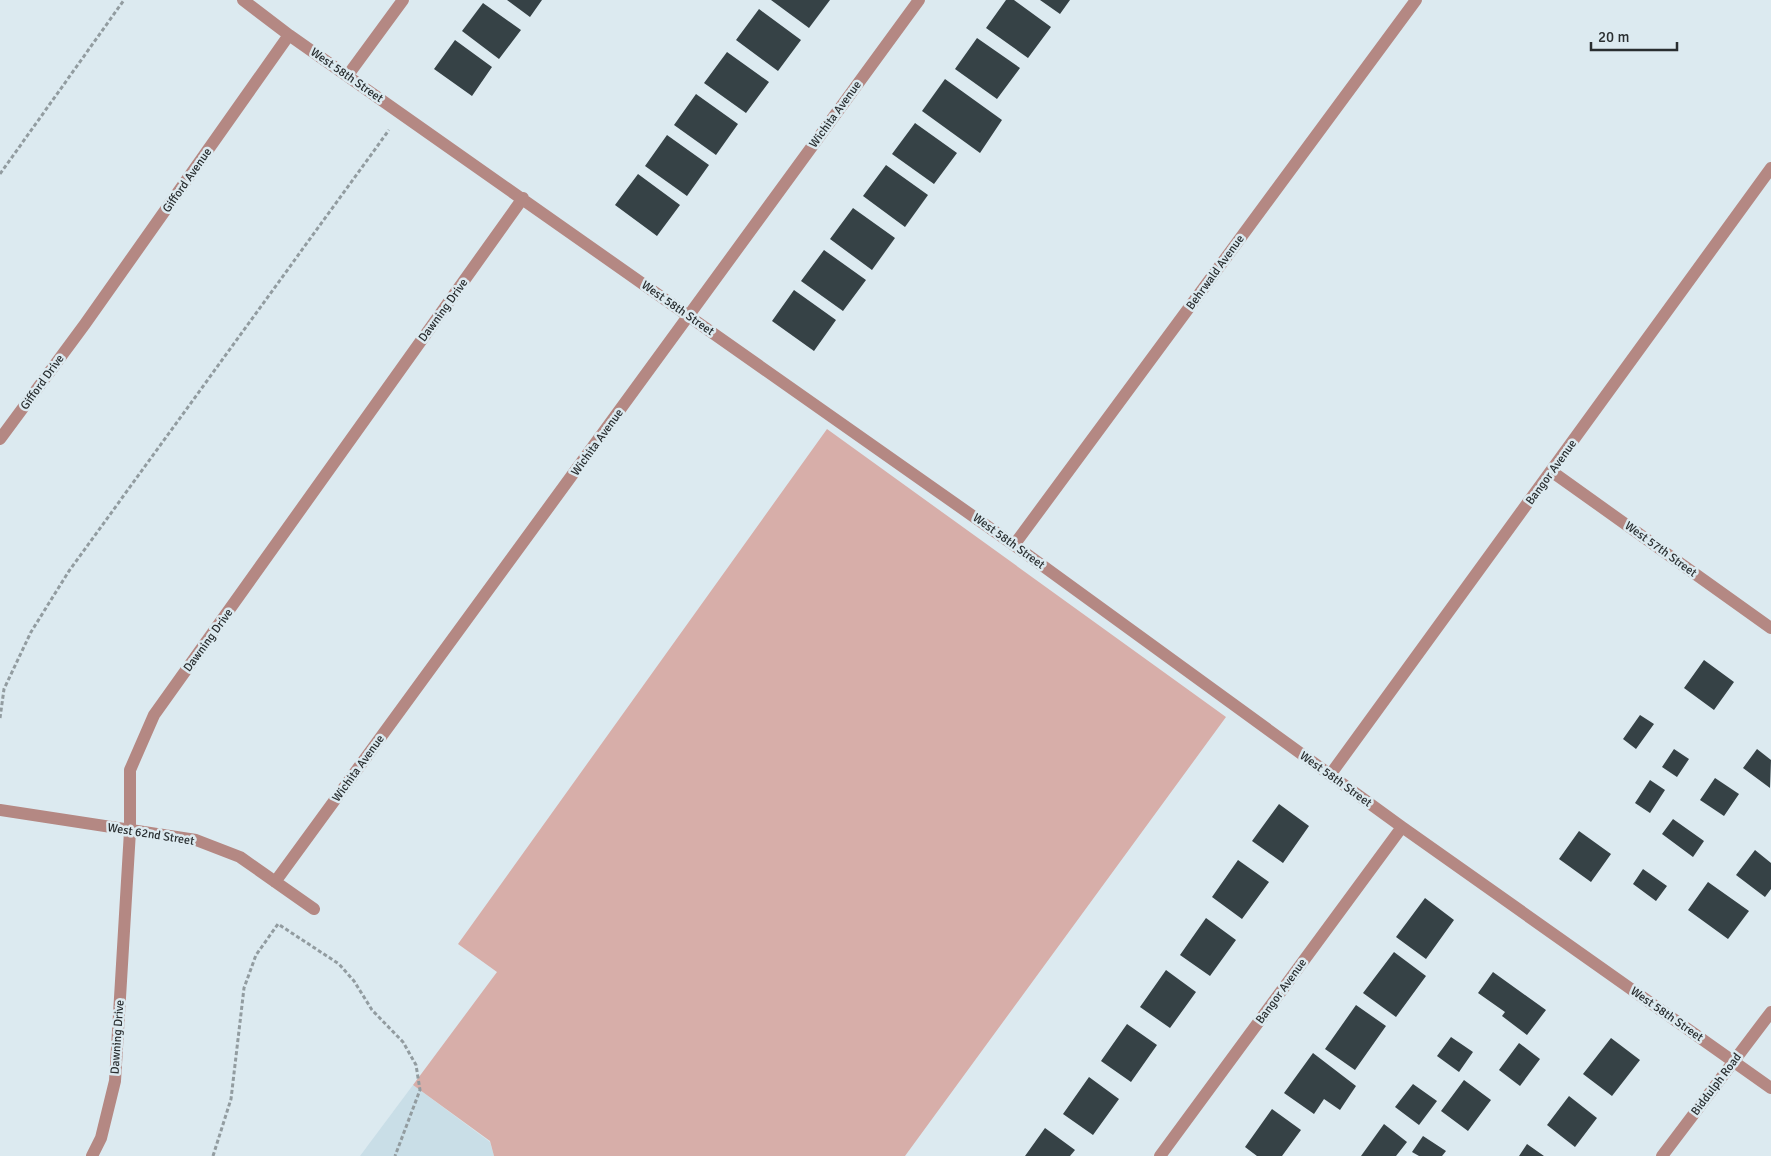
<svg xmlns="http://www.w3.org/2000/svg" width="1771" height="1156" font-family="Signika,sans-serif">
<rect width="100%" height="100%" fill="#dceaf0"/>
<path fill="#c9dee7" d="M 413,1085 L 490,1142 L 494,1156 L 360,1156 Z"/>
<path fill="#d7aea9" d="M 827,429 L 1226,717 L 905,1156 L 494,1156 L 490,1141 L 413,1085 L 497,972 L 458,944 Z"/>
<path fill="#364246" d="M 507,0 L 542,0 L 530,17 Z
M 771,0 L 830,0 L 809,28 Z
M 1006,0 L 1014,0 L 1051,27 L 1028,58 L 986,28 Z
M 1040,0 L 1070,0 L 1060,14 Z
M 483,3 L 521,30 L 499,59 L 462,31 Z
M 759,9 L 801,40 L 778,71 L 736,40 Z
M 977,38 L 1020,68 L 997,99 L 955,69 Z
M 455,40 L 492,67 L 472,96 L 434,69 Z
M 727,52 L 769,82 L 746,113 L 704,83 Z
M 945,79 L 1002,120 L 980,153 L 922,111 Z
M 696,94 L 738,124 L 716,155 L 674,125 Z
M 915,123 L 957,153 L 934,184 L 892,154 Z
M 667,135 L 709,165 L 687,196 L 645,166 Z
M 886,165 L 928,195 L 905,227 L 863,196 Z
M 638,174 L 680,205 L 657,236 L 615,205 Z
M 853,208 L 895,238 L 872,270 L 830,239 Z
M 824,250 L 866,280 L 843,311 L 801,281 Z
M 794,290 L 836,320 L 814,351 L 772,321 Z
M 1704,660 L 1734,682 L 1714,710 L 1684,688 Z
M 1640,715 L 1654,724 L 1636,749 L 1623,739 Z
M 1674,749 L 1689,759 L 1677,777 L 1662,767 Z
M 1757,749 L 1771,760 L 1770,788 L 1743,768 Z
M 1715,778 L 1739,794 L 1724,816 L 1700,800 Z
M 1650,780 L 1665,790 L 1650,813 L 1635,803 Z
M 1279,804 L 1309,826 L 1283,863 L 1252,841 Z
M 1673,819 L 1704,841 L 1693,857 L 1662,834 Z
M 1579,831 L 1611,854 L 1591,882 L 1559,859 Z
M 1755,850 L 1771,863 L 1771,889 L 1765,897 L 1736,875 Z
M 1238,860 L 1269,882 L 1242,919 L 1212,897 Z
M 1643,869 L 1667,886 L 1656,901 L 1633,884 Z
M 1708,882 L 1749,911 L 1728,939 L 1688,910 Z
M 1425,898 L 1454,920 L 1426,959 L 1396,937 Z
M 1206,918 L 1236,940 L 1210,976 L 1180,955 Z
M 1394,952 L 1426,976 L 1396,1017 L 1363,993 Z
M 1166,970 L 1196,992 L 1170,1028 L 1140,1007 Z
M 1493,972 L 1546,1010 L 1527,1035 L 1502,1016 L 1505,1012 L 1478,993 Z
M 1356,1005 L 1386,1026 L 1355,1070 L 1325,1049 Z
M 1127,1024 L 1157,1045 L 1131,1082 L 1101,1061 Z
M 1451,1037 L 1473,1052 L 1459,1072 L 1437,1056 Z
M 1611,1038 L 1640,1060 L 1612,1096 L 1583,1074 Z
M 1519,1043 L 1540,1059 L 1520,1086 L 1499,1070 Z
M 1313,1053 L 1356,1086 L 1340,1110 L 1324,1099 L 1314,1114 L 1284,1093 Z
M 1089,1077 L 1119,1099 L 1093,1135 L 1063,1114 Z
M 1464,1080 L 1491,1100 L 1468,1131 L 1441,1111 Z
M 1413,1084 L 1437,1101 L 1419,1125 L 1395,1107 Z
M 1569,1096 L 1597,1118 L 1575,1147 L 1547,1125 Z
M 1272,1109 L 1301,1130 L 1282,1156 L 1257,1156 L 1245,1147 Z
M 1384,1124 L 1407,1142 L 1396,1156 L 1361,1156 Z
M 1045,1128 L 1075,1150 L 1070,1156 L 1025,1156 Z
M 1423,1136 L 1446,1151 L 1442,1156 L 1419,1156 L 1412,1152 Z
M 1527,1144 L 1544,1156 L 1519,1156 Z"/>
<g fill="none" stroke-linecap="round" stroke-linejoin="round">
<path stroke="#929ca0" stroke-width="3" stroke-dasharray="4 2.5" stroke-linecap="butt" d="M 0,174 L 124,0
M 0,718 L 4,689 L 31,632 L 69,571 L 389,130
M 213,1156 L 231,1099 L 244,988 L 256,955 L 278,924 L 339,964 L 354,981 L 372,1010 L 403,1042 L 416,1065 L 420,1090 L 395,1156"/>
<path stroke="#b48883" stroke-width="12" d="M 243,0 L 289,35 L 1014,545 L 1402,827 L 1771,1088
M 348,75 L 403,0
M 0,439 L 85,324 L 289,35
M 1551,471 L 1771,628
M 1014,545 L 1416,0
M 1330,775 L 1771,168
M 0,810 L 196,840 L 240,857 L 314,909
M 275,882 L 919,0
M 92,1156 L 101,1138 L 115,1081 L 130,831 L 130,770 L 154,715 L 523,198
M 1160,1156 L 1402,827
M 1662,1156 L 1771,1012"/>
</g>
<g text-anchor="middle" stroke-width="5" stroke-linejoin="round" paint-order="stroke">
<g font-size="12" fill="#292e30" stroke="#dceaf0">
<text transform="translate(347 75) rotate(35)" y="4">West 58th Street</text>
<text transform="translate(835 114) rotate(-54)" y="4">Wichita Avenue</text>
<text transform="translate(187 180) rotate(-55)" y="4">Gifford Avenue</text>
<text transform="translate(1215 272) rotate(-54)" y="4">Behrwald Avenue</text>
<text transform="translate(678 308) rotate(35)" y="4">West 58th Street</text>
<text transform="translate(443 310) rotate(-54)" y="4">Dawning Drive</text>
<text transform="translate(42 382) rotate(-54)" y="4">Gifford Drive</text>
<text transform="translate(597 442) rotate(-54)" y="4">Wichita Avenue</text>
<text transform="translate(1551 472) rotate(-54)" y="4">Bangor Avenue</text>
<text transform="translate(1009 541) rotate(36)" y="4">West 58th Street</text>
<text transform="translate(1661 549) rotate(36)" y="4">West 57th Street</text>
<text transform="translate(208 640) rotate(-54)" y="4">Dawning Drive</text>
<text transform="translate(358 768) rotate(-54)" y="4">Wichita Avenue</text>
<text transform="translate(1336 779) rotate(36)" y="4">West 58th Street</text>
<text transform="translate(151 834) rotate(9)" y="4">West 62nd Street</text>
<text transform="translate(1281 991) rotate(-54)" y="4">Bangor Avenue</text>
<text transform="translate(1667 1014) rotate(35)" y="4">West 58th Street</text>
<text transform="translate(117 1037) rotate(-86)" y="4">Dawning Drive</text>
<text transform="translate(1716 1084) rotate(-53)" y="4">Biddulph Road</text>
</g>
</g>
<path d="M1591 42v8h86v-8" fill="none" stroke="#292e30" stroke-width="2.5"/>
<text x="1598" y="42" font-size="15" fill="#292e30" stroke="#dceaf0" stroke-width="4" paint-order="stroke">20 m</text>
</svg>
